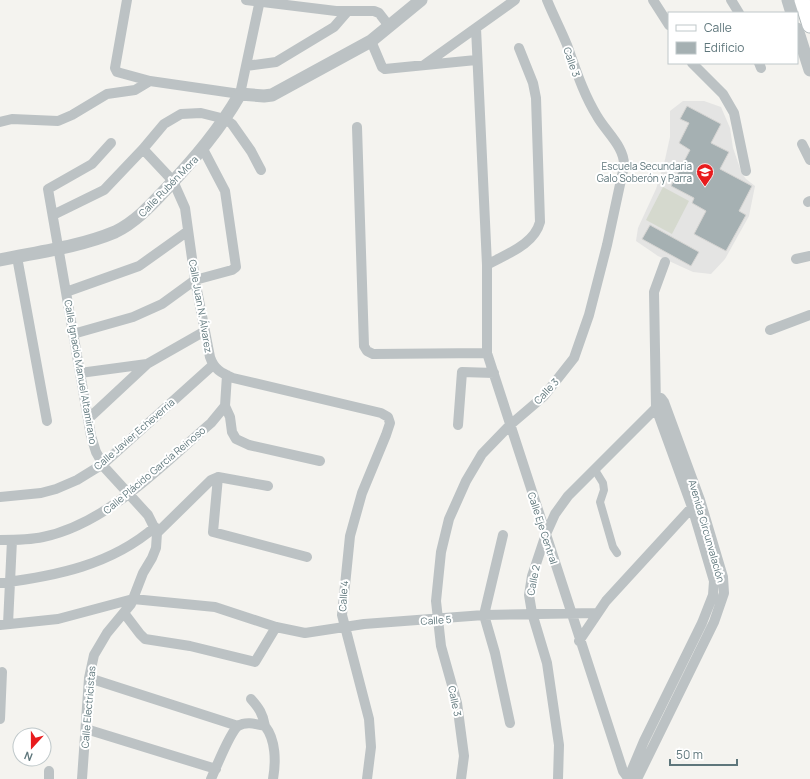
<svg xmlns="http://www.w3.org/2000/svg" width="810" height="779" font-family="Manrope,sans-serif">
<rect width="100%" height="100%" fill="#f4f3ef"/>
<path fill="#e4e4e3" d="M 683,101 L 704,101 L 721,107 L 730,128 L 733,148 L 742,174 L 746,179 L 755,186 L 749,216 L 725,259 L 711,274 L 693,272 L 658,256 L 636,241 L 638,228 L 656,189 L 664,164 L 670,137 L 670,111 Z"/>
<path fill="#d5d9ce" d="M 663,187 L 689,201 L 672,234 L 646,220 Z"/>
<path fill="#a5b0b2" stroke="#d5d4d2" d="M 687,106 L 721,124 L 711,143 L 729,152 L 720,169 L 752,186 L 739,211 L 746,215 L 726,251 L 694,234 L 706,211 L 692,203 L 694,198 L 671,186 L 690,150 L 679,143 L 689,123 L 680,119 Z
M 650,225 L 699,252 L 691,266 L 642,239 Z"/>
<g fill="none" stroke-linecap="round" stroke-linejoin="round">
<g stroke="#aeb6b8" stroke-width="17">
<path id="secondary" d="M 802,0 L 810,25"/>
</g>
<path stroke="#bcc2c4" stroke-width="8" d="M 595,470 L 603,483 L 604,490 L 600,502 L 613,547 L 617,553"/>
<path stroke="#bcc2c4" stroke-width="10" d="M 127,0 L 115,68 L 117,72 L 150,81 L 240,94 L 260,0
M 246,0 L 336,11 L 374,11 L 379,13 L 389,26
M 653,0 L 669,25
M 731,0 L 739,13
M 476,28 L 487,265 L 487,353 L 623,771 L 628,778 L 634,779
M 371,41 L 382,67 L 385,69 L 476,60
M 692,63 L 723,94 L 734,113 L 746,171
M 759,63 L 761,68
M 424,65 L 515,0
M 246,66 L 276,62 L 334,27 L 347,12
M 0,122 L 12,119 L 58,121 L 72,115 L 107,94 L 135,90 L 150,81
M 357,127 L 364,346 L 367,351 L 373,354 L 487,353
M 802,144 L 810,160
M 143,149 L 173,181 L 185,208 L 195,280 L 210,357 C 214,369 221,373 233,378 L 381,413 L 388,417 L 390,423 L 386,435 L 362,493 L 350,536 L 342,615 L 369,719 L 371,747 L 367,779
M 808,202 L 810,201
M 53,215 L 104,190 L 143,149 L 164,124 L 181,114 L 201,113 L 225,119 L 232,124 L 251,151 L 261,170
M 17,257 L 47,421
M 796,259 L 810,256
M 487,265 C 506,254 534,245 540,222 L 536,98 L 533,83 L 519,48
M 66,292 L 139,266 L 188,231
M 770,330 L 810,315
M 73,334 L 133,317 L 162,304 L 195,280 L 232,270 L 236,267 L 225,191 L 203,149
M 80,373 L 147,364 L 205,331
M 225,406 L 230,417 L 232,432 L 236,439 L 249,445 L 320,461
M 88,419 L 147,364
M 458,425 L 462,372 L 494,373
M 218,477 L 213,532 L 307,557
M 0,497 L 41,493 L 56,489 L 77,480 L 103,464 L 213,365
M 157,533 L 211,480 L 218,477 L 268,486
M 503,535 L 484,615 L 495,653 L 510,723
M 0,540 C 14,540 29,540 43,537 C 107,524 162,465 211,423 L 225,406 L 227,375
M 0,583 C 56,576 111,565 155,527
M 124,613 L 140,634 L 145,639 L 190,646 L 255,662 L 276,627
M 8,624 L 12,540
M 0,625 L 58,619 L 133,599 L 215,607 L 276,627 L 305,633 L 364,624 L 484,615 L 597,613
M 579,641 L 606,601 L 695,504
M 0,673 L 2,672 L 0,719
M 89,678 L 238,726
M 251,699 C 259,708 263,714 265,726
M 265,726 C 276,740 276,762 273,779
M 86,729 L 216,769
M 49,779 L 49,771
M 82,779 L 89,678 L 94,655 L 107,633 L 131,604 L 143,573 L 152,558 L 156,548 L 157,533 L 148,515 L 105,468 L 96,452 L 91,436 L 48,189 L 92,164 L 111,143
M 211,779 C 216,768 230,732 238,726 C 246,721 256,724 265,726
M 461,779 L 464,756 L 457,703 L 441,646 L 436,601 L 441,552 L 449,519 L 466,481 L 482,454 L 510,425 L 544,396 L 574,358 L 589,315 L 607,245 L 624,166 C 625,147 606,132 597,116 C 583,93 576,70 567,45 C 561,30 553,15 547,0
M 558,779 L 559,745 L 547,663 L 532,613 L 529,595 L 532,576 L 546,534 L 555,514 L 568,496 L 656,408 L 664,402
M 628,779 L 644,741 L 702,623 L 713,595 L 714,581 L 692,507 L 656,408 L 654,292 L 665,262
M 637,779 L 714,622 L 724,593 L 723,577 L 700,500 L 664,402 L 661,398"/>
<path stroke="#bcc2c4" stroke-width="13" d="M 788,0 L 792,13
M 797,29 L 810,70
M 0,260 C 38,252 79,247 115,232 C 136,222 152,204 168,187 C 195,158 220,129 240,94 L 264,96 L 272,95 L 371,41 L 421,0"/>
<use href="#secondary" stroke="#fff" stroke-width="15"/>
</g>
<defs>
<g id="school-pin" transform="scale(0.9)"><path d="M0 17L-7.5 6A9.5 9.5 0 1 1 7.5 6Z" fill="#e81b1d" stroke="#fff"/><path d="M0-5L7-2L0 1L-7-2ZM-4 1L0 2.5L4 1V4Q0 6-4 4Z" fill="#fff"/></g>
</defs>
<g fill-rule="evenodd">
<use href="#school-pin" x="705" y="172"/>
</g>
<g text-anchor="middle" stroke-width="4" stroke-linejoin="round" paint-order="stroke">
<g font-size="10" fill="#5e767b" stroke="#fff">
<text transform="translate(572 62) rotate(71)" y="4">Calle 3</text>
<text transform="translate(168 186) rotate(-46)" y="4">Calle Rubén Mora</text>
<text transform="translate(201 306) rotate(80)" y="4">Calle Juan N. Álvarez</text>
<text transform="translate(81 372) rotate(80)" y="4">Calle Ignacio Manuel Altamirano</text>
<text transform="translate(546 391) rotate(-47)" y="4">Calle 3</text>
<text transform="translate(134 434) rotate(-41)" y="4">Calle Javier Echeverria</text>
<text transform="translate(154 470) rotate(-40)" y="4">Calle Plácido García Reinoso</text>
<text transform="translate(543 528) rotate(72)" y="4">Calle Eje Central</text>
<text transform="translate(707 531) rotate(74)" y="4">Avenida Circunvalación</text>
<text transform="translate(533 580) rotate(-79)" y="4">Calle 2</text>
<text transform="translate(343 596) rotate(-86)" y="4">Calle 4</text>
<text transform="translate(436 620) rotate(-4)" y="4">Calle 5</text>
<text transform="translate(455 701) rotate(78)" y="4">Calle 3</text>
<text transform="translate(88 707) rotate(-85)" y="4">Calle Electricistas</text>
</g>
<g font-size="10" fill="#5e767b" stroke="#fff" text-anchor="end">
<text x="692" y="170">Escuela Secundaria<tspan x="692" dy="12">Galo Soberón y Parra</tspan></text>
</g>
</g>
<rect x="668" y="12" width="130" height="52" fill="#ffffff" stroke="#bfc8ca"/>
<rect x="676" y="25" width="20" height="6" fill="#ffffff" stroke="#bfc8ca"/>
<text x="704" y="32" font-size="12" fill="#5e767b">Calle</text>
<rect x="676" y="42" width="20" height="12" fill="#a5b0b2" stroke="#bfc8ca"/>
<text x="704" y="52" font-size="12" fill="#5e767b">Edificio</text>
<g transform="translate(32 747) rotate(201)"><circle r="19" fill="#ffffff" stroke="#bfc8ca"/>
<path d="M0-3L7 15L0 10L-7 15Z" fill="#e81b1d"/>
<text y="-6" font-size="11" font-weight="bold" text-anchor="middle" fill="#5e767b">N</text>
</g>
<path d="M670 759v6h67v-6" fill="none" stroke="#5e767b" stroke-width="2"/>
<text x="676" y="759" font-size="12" fill="#5e767b" stroke="#ffffff" stroke-width="3" paint-order="stroke">50 m</text>
</svg>
